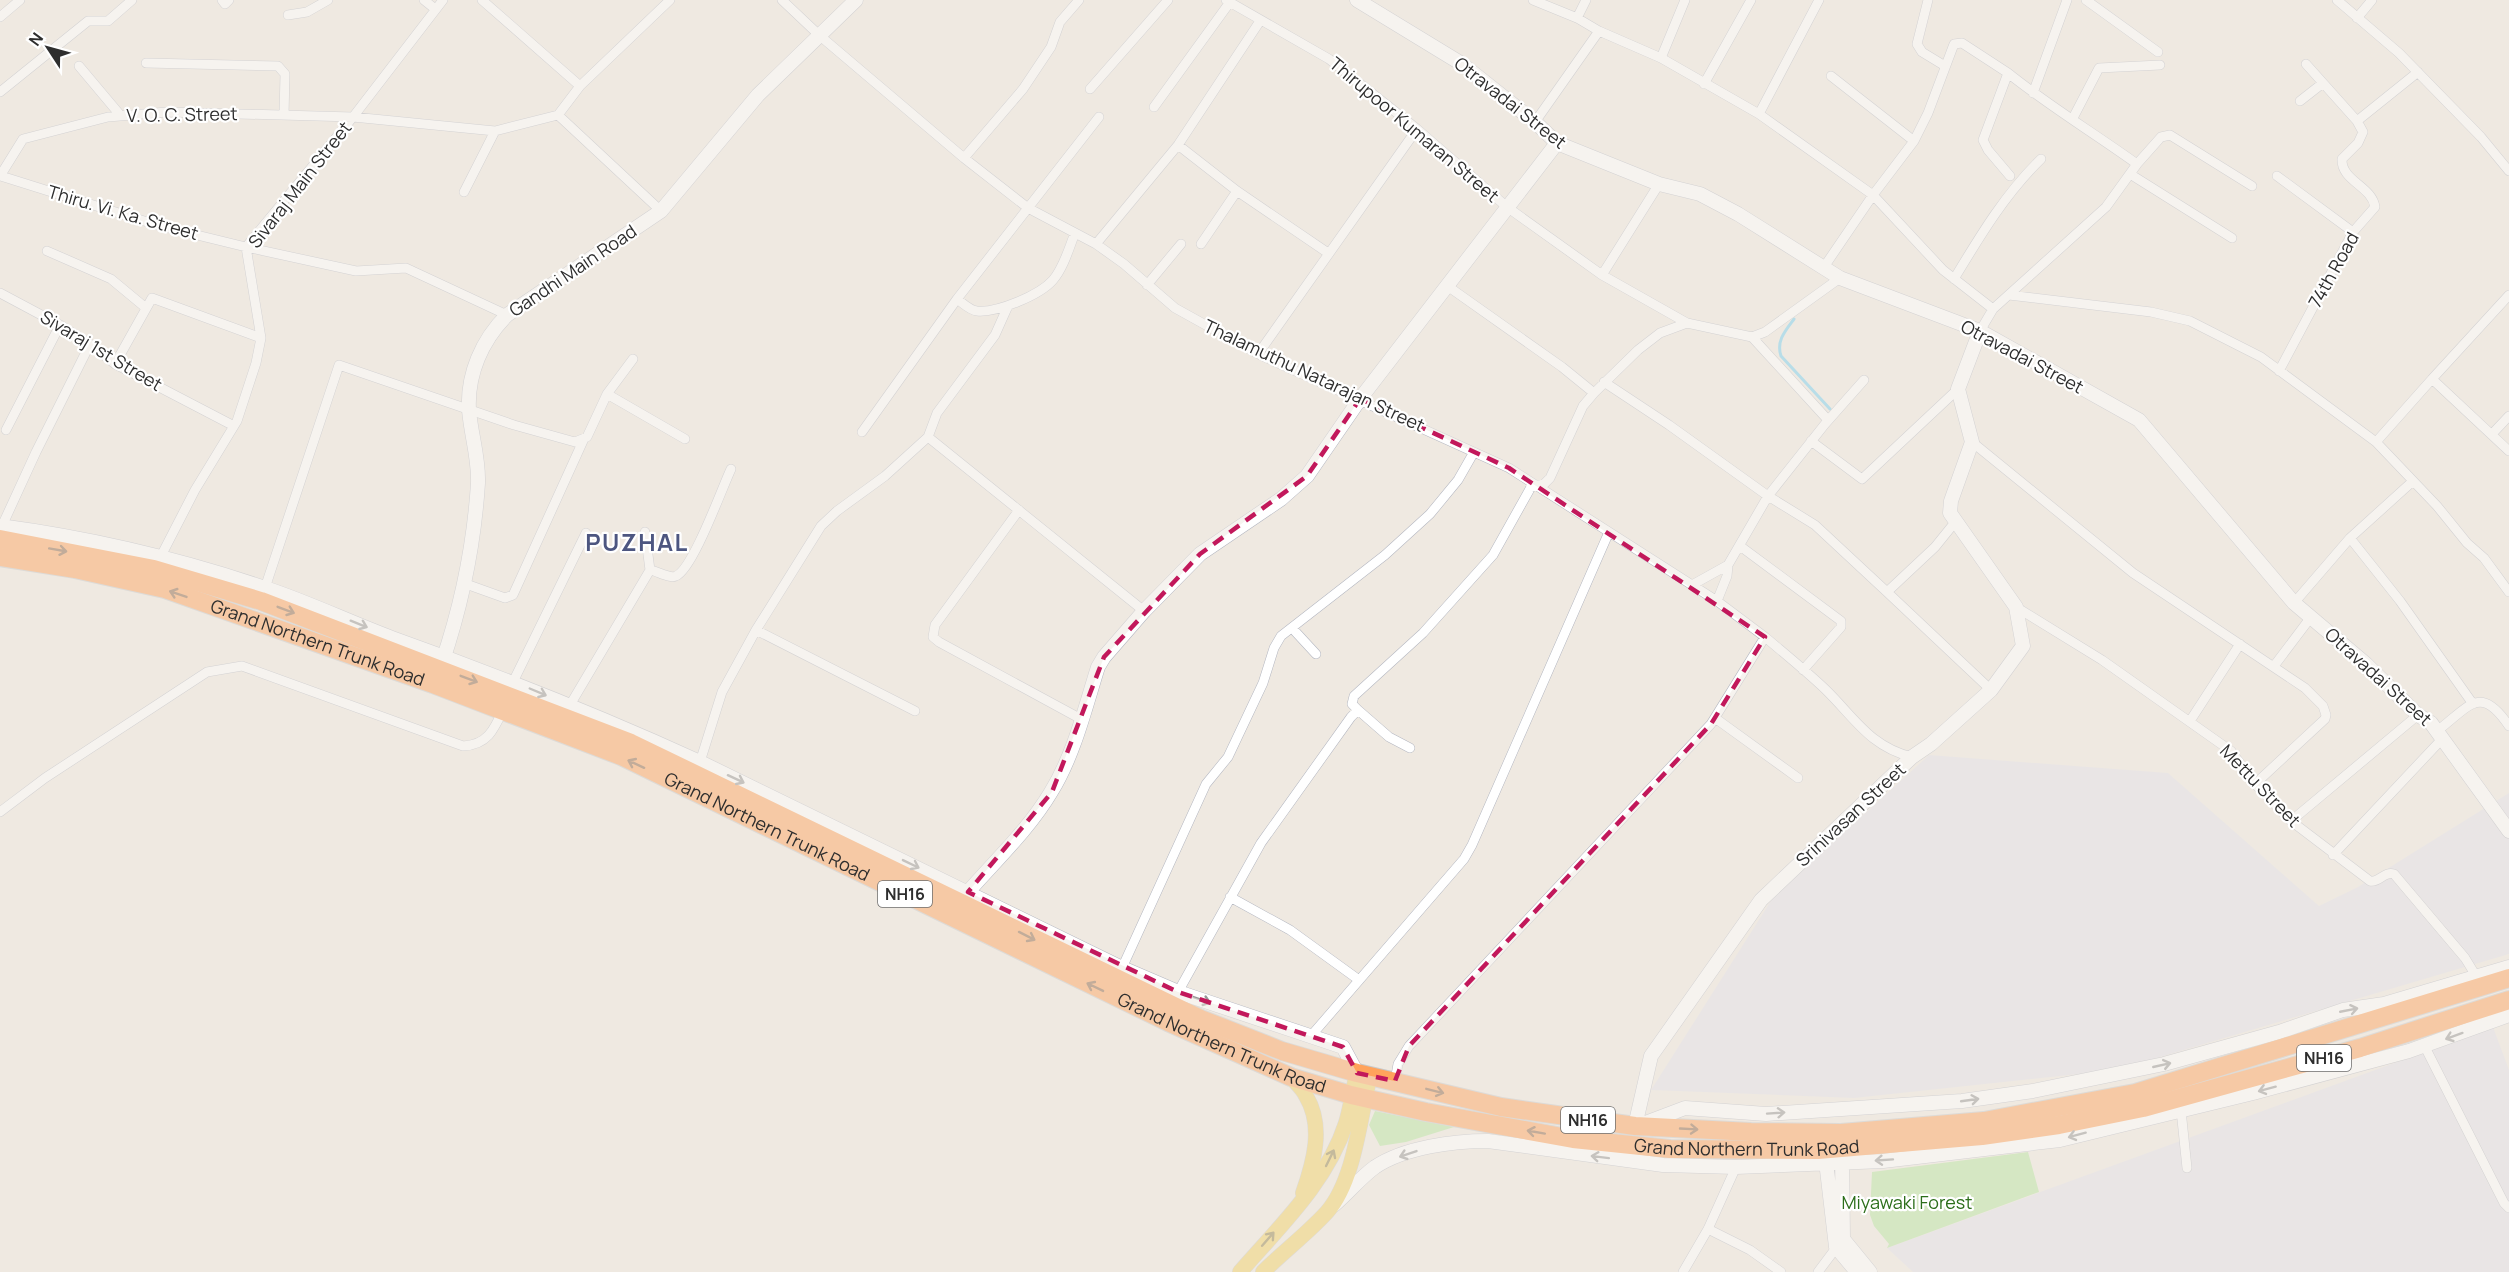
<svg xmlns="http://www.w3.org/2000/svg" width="2509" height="1272" font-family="Manrope,sans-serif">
<rect width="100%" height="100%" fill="#efe9e1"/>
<path fill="#e3e1e8" d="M 1929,755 L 2168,773 L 2319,906 L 2358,887 L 2509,793 L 2509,954 L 2116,1070 L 1854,1098 L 1651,1090 L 1774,896 Z
M 2493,1027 L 2509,1070 L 2509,1272 L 1913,1272 L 1887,1248 Z"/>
<path fill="#b6e59e" d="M 1375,1111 L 1454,1127 L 1406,1142 L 1380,1146 L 1369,1125 Z
M 2028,1152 L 2039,1192 L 1887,1248 L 1889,1244 L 1874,1226 L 1870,1215 L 1872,1172 Z"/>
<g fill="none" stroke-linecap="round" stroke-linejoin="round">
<path stroke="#75cff0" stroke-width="3" d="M 1794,319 C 1785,331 1776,341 1781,356 L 1830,409"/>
<g stroke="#b4b7c1" stroke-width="10">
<path id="street" d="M 222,0 L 225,4 L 229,0
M 424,0 L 434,8
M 482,0 L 580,86
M 782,0 L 819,35 L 964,158 L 1028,208 L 1096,244 L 1124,264 L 1175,308 L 1258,354 L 1509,468 L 1717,601 L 1765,637 L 1711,724 L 1409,1046 L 1398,1064 L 1395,1081
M 1226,0 L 1329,59 L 1417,129 L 1507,207 L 1602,275 L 1659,184
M 1533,0 L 1577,18 L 1599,31
M 1928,0 L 1917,44 L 1922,52 L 1945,66
M 2086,0 L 2158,52
M 2337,0 L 2399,53 L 2481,137 L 2509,171
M 288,15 L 307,12 L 328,0
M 0,17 L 20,0
M 1577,18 L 1586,0
M 2357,18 L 2372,0
M 1661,58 L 1685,0
M 146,63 L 278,66 L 285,74 L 284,115
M 79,66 L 121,116
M 1831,76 L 1914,141
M 1704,84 L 1751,0
M 1090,89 L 1168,0
M 0,92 L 88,21 L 108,21 L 132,0
M 2033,93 L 2067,0
M 2300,101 L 2323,83
M 1154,107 L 1230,2
M 1759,114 L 1873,195 L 1914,141 L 1928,113 L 1954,44 L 1962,43 L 2008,73
M 558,115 L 580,86 L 670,0
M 2073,118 L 2099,68 L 2160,65
M 2357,121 L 2418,72
M 1535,122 L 1599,31 L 1661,58 L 1759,114 L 1819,0
M 1178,145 L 1237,191 L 1328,253
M 964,158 L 1023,89 L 1051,47 L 1060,22 L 1079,0
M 2137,164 L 2161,137 L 2170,135 L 2252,186
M 2130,174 L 2232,238
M 0,176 L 23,139 L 108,117 L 167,112 L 353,117 L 495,131 L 558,115 L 661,211
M 1,176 L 160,226 L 246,247 L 356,271 L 406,268 L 507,315
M 2277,176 L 2353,232
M 464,192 L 495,131
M 1096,244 L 1178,145 L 1260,21
M 1201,244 L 1237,191
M 47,251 L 111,279 L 146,308
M 1824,267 L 1873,195 L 1943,270 L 1993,309
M 1954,279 C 1980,236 2005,194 2041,159
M 1147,285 L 1181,244
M 1446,285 L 1562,367 L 1594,393 L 1638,350 L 1660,333 L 1687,323 L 1602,275
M 0,293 L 60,325 L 90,344 L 115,364 L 234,426
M 2009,295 L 2151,312 L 2190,321 L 2261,357 L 2376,442
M 957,299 C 963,303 969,310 977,311 C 997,313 1040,295 1053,280 C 1064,267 1069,248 1075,233
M 1687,323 L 1752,337 L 1765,332 L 1840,278
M 1980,331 L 1993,309 L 2106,207 L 2137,164 C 2094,133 2049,106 2008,73 L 1983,140 L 1988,150 L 2010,176
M 1752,337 L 1828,420
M 1258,354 L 1417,129
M 115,364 L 152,298 L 261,338
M 2279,371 L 2353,232 L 2375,207 C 2372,186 2341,181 2342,159 L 2358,143 L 2363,132 L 2357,121 L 2306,64
M 2432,379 L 2509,295
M 1604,382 L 1669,425 L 1768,496 L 1815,525 L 1887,592 L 1935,547 L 1956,521
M 607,394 L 685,439
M 6,430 L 60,325
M 862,432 L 957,299 L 1099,117
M 2492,434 L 2509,416
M 928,437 L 1144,611
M 1811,441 L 1862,479 L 1958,389
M 1972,442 L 2133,573 L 2305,688 L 2323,706 L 2326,715 L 2325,719 L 2255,784
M 2509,451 L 2432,379 L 2376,442 L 2437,506 L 2467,543 L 2484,558 L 2509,592
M 1019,510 L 935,625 L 933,637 L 939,642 L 1081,719
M 2,526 L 36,452 L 90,344
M 645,532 L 650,570
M 2350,538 L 2400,601 L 2473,704
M 1740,546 L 1841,621 L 1841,627 L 1803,670
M 161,556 L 195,490 L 237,421 L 256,363 L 261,338 L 246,247 L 353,117 L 443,0
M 466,584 L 505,598 L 513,595 L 583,441
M 1692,585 L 1728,565 L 1768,496 L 1825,424 L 1864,380
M 265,588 L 339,365 L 514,425 L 575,442 L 587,437 L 607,394 L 633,359
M 1887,592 L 1991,690
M 1717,601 L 1727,576 L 1728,565
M 2294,603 L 2350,538 L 2413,481
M 2016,607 L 2102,660 L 2231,751 L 2255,784 L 2291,821 L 2370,881 C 2379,883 2384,871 2394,874 L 2465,958 L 2476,976
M 1292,628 L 1316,654
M 756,630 L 915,711
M 1765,637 C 1785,654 1806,671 1825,689 C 1854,717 1870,747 1912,757
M 2274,666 L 2311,617
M 513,682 L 586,533
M 570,705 L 650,570 C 657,571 670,579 676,576 C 693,569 722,488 731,469
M 1358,710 L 1352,704 L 1354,696 L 1423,633 L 1493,555 L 1531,487 L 1544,484 L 1550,478 L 1583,406 L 1594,393
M 1715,718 L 1798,778
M 2190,721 L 2240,644
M 2437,731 C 2469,707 2480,683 2509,726
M 700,762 L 722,692 L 756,630 L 821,526 L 837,511 L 885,476 L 928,437 L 937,413 L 995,335 L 1008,306
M 0,812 L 45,778 L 207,672 L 242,666 L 463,746 C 487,745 494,730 503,710
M 2291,821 L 2418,715
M 2333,855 L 2443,738
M 1230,897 L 1290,930 L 1359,980
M 1122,968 L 1206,784 L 1228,757 L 1263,683 L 1274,648 L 1281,636 L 1385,555 L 1430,514 L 1458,480 L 1474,452
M 1178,992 L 1261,843 L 1351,717 L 1358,710 L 1389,737 L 1410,748
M 1310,1037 L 1464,859 L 1472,845 L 1609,532
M 2425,1047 L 2504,1203 L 2509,1208
M 2181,1110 L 2187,1168
M 1708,1229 L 1750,1250 L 1781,1272
M 1683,1272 L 1708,1229 L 1736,1167
M 1818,1272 L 1839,1244"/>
</g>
<g stroke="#b4b7c1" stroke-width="15">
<path id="secondary" d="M 1357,0 L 1462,64 L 1535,122 L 1557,143 L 1659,184 L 1700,194 L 1738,214 L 1840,278 L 1980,331 L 2139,420 L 2294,603 L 2366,664 L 2418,715 L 2431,723 L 2509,831
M 0,526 C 91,538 179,559 265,588 C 308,602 349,622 392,638 C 496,675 599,716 700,762 L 1122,968 L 1178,992 L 1343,1047 L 1357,1073
M 442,663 C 462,604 474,546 478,483 C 479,458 471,435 469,410 C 467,374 482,340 507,315 L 661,211 L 758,95 L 856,0
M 968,892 C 996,860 1029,829 1051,792 C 1074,755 1085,708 1098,667 L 1104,657 L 1144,611 L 1200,554 L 1281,499 L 1307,476 L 1360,399 L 1557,143
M 1640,1125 L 1685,1108 L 1766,1114 L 1962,1101 L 2033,1091 L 2164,1064 L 2279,1032 L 2343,1010 L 2384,1004 L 2509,967
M 1635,1126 L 1651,1056 L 1761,900 L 1912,757 L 1931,744 L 1991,690 L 2023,646 L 2016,607 L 1950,513 L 1951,501 L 1972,442 L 1958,389 L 1980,331
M 1825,1153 L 1836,1247 L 1857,1272
M 1842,1153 L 1843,1239 L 1870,1272
M 1334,1205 C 1348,1193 1361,1177 1375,1167 C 1405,1147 1454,1141 1488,1141 L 1663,1165 L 1736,1167 L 1883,1161 L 2060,1140 L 2253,1093 L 2409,1051 L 2509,1015"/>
</g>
<g stroke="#c9c9c9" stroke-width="16">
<path id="primary" d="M 1291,1077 C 1296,1083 1303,1089 1306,1096 C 1324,1126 1314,1162 1303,1193
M 1240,1272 C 1280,1226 1327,1182 1346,1123 C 1351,1107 1353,1089 1357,1073
M 1263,1272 C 1283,1252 1308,1233 1327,1212 C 1355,1180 1360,1116 1370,1076"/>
</g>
<g stroke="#c9c9c9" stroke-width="20">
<g id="highway">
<path d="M 0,539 L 154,569 L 261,601 L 631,743 L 1201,1019 L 1282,1051 L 1357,1073 L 1501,1107 L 1635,1126 L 1751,1132 L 1841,1133 L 1984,1121 L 2135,1093 L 2509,978"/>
<path id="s1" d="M 0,557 L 75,569 L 165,589 L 433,684 L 621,756 L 1168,1022 L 1291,1077 L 1351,1095 L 1426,1112 L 1573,1139 L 1670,1149 L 1818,1150 L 1982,1136 L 2059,1125 L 2143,1108 L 2360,1048 L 2509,1000"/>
</g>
</g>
<use href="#street" stroke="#fff" stroke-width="9"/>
<use href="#secondary" stroke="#fff" stroke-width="14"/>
<use href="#primary" stroke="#f2d163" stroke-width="15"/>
<use href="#highway" stroke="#ffa35c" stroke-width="18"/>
</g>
<defs><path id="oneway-shaft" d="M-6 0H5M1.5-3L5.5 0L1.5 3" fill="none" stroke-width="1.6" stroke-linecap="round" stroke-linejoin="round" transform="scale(1.5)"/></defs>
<g stroke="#8c6343">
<use href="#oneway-shaft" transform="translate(58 550) rotate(10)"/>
<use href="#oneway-shaft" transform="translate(178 594) rotate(-161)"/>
<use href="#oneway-shaft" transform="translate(286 610) rotate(21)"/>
<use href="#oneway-shaft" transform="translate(469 679) rotate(21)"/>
<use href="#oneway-shaft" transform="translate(636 764) rotate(-155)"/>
<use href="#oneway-shaft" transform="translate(1027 936) rotate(27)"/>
<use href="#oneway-shaft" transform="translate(1095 987) rotate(-154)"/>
<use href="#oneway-shaft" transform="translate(1435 1091) rotate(14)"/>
<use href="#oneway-shaft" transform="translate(1689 1129) rotate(3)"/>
<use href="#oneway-shaft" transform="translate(1536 1132) rotate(-170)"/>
</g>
<g stroke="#969696">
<use href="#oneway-shaft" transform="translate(359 624) rotate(22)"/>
<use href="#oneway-shaft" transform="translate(538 692) rotate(23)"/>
<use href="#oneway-shaft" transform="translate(736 779) rotate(25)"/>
<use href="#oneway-shaft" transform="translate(911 864) rotate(26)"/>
<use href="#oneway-shaft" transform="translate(1202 1000) rotate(19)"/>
<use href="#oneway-shaft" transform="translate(2349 1010) rotate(-11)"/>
<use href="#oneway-shaft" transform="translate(2454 1036) rotate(160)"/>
<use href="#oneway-shaft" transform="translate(2162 1065) rotate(-13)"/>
<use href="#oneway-shaft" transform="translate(2267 1089) rotate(165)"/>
<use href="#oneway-shaft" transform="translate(1970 1100) rotate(-8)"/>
<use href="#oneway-shaft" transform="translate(1776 1113) rotate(-4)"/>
<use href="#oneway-shaft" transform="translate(2077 1135) rotate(165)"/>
<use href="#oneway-shaft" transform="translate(1408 1154) rotate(161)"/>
<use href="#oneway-shaft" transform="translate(1600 1157) rotate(-173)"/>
<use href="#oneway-shaft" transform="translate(1884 1160) rotate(176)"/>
</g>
<g stroke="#908048">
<use href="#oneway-shaft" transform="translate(1330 1158) rotate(-64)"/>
<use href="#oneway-shaft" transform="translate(1268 1239) rotate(-49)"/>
</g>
<path d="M0 0H2509V1272H0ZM 1360,399 L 1509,468 L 1765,637 L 1711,724 L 1409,1046 L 1395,1081 L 1357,1073 L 1343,1047 L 1178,992 L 968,892 L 1052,792 L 1104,657 L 1200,554 L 1307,476 Z" fill="#efe9e1" fill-opacity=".55" fill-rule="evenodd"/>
<path fill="none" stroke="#c2185b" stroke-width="4.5" stroke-dasharray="12 8" stroke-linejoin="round" d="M 1360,399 L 1509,468 L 1765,637 L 1711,724 L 1409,1046 L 1395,1081 L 1357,1073 L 1343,1047 L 1178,992 L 968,892 L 1052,792 L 1104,657 L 1200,554 L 1307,476 Z"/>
<g text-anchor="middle" stroke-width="4.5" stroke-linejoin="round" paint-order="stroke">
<g fill="#fff" stroke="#6d6d6d" stroke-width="1.5">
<rect x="878" y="881" width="54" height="26" rx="4.5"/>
<rect x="2297" y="1045" width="54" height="26" rx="4.5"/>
<rect x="1561" y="1107" width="54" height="26" rx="4.5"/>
</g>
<g font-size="16" font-weight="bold" fill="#2e2e2e">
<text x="905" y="900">NH16</text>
<text x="2324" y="1064">NH16</text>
<text x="1588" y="1126">NH16</text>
</g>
<g font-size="18" fill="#2e2e2e" stroke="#fff">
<text transform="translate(1510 103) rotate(38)" y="6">Otravadai Street</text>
<text transform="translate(182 115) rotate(-1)" y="6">V. O. C. Street</text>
<text transform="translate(1414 130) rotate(40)" y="6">Thirupoor Kumaran Street</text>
<text transform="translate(300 185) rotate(-52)" y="6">Sivaraj Main Street</text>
<text transform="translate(123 213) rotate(16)" y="6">Thiru. Vi. Ka. Street</text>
<text transform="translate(2334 270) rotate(-61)" y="6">74th Road</text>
<text transform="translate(573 271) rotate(-34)" y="6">Gandhi Main Road</text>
<text transform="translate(101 351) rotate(31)" y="6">Sivaraj 1st Street</text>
<text transform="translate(2022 357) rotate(28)" y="6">Otravadai Street</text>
<text transform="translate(1314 376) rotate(25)" y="6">Thalamuthu Natarajan Street</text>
<text dy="6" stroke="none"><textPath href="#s1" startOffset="330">Grand Northern Trunk Road</textPath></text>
<text transform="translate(2378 677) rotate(42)" y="6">Otravadai Street</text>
<text transform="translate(2260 786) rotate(46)" y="6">Mettu Street</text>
<text transform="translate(1851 815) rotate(-43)" y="6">Srinivasan Street</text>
<text dy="6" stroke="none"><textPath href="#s1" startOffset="816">Grand Northern Trunk Road</textPath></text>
<text dy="6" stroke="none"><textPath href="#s1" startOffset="1320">Grand Northern Trunk Road</textPath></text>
<text dy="6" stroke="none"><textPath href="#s1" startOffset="1860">Grand Northern Trunk Road</textPath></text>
</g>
<g font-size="18" fill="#2c6e1b" stroke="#fff">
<text x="1907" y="1209">Miyawaki Forest</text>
</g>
<g font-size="24" font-weight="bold" letter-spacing="1.5" fill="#4d5680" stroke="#fff">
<text x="637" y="551">PUZHAL</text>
</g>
</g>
<g transform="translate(48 48) rotate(306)" stroke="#ffffff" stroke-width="4.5" paint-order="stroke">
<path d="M0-4.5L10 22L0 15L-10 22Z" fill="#2e2e2e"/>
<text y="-9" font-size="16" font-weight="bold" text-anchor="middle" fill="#2e2e2e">N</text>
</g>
</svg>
